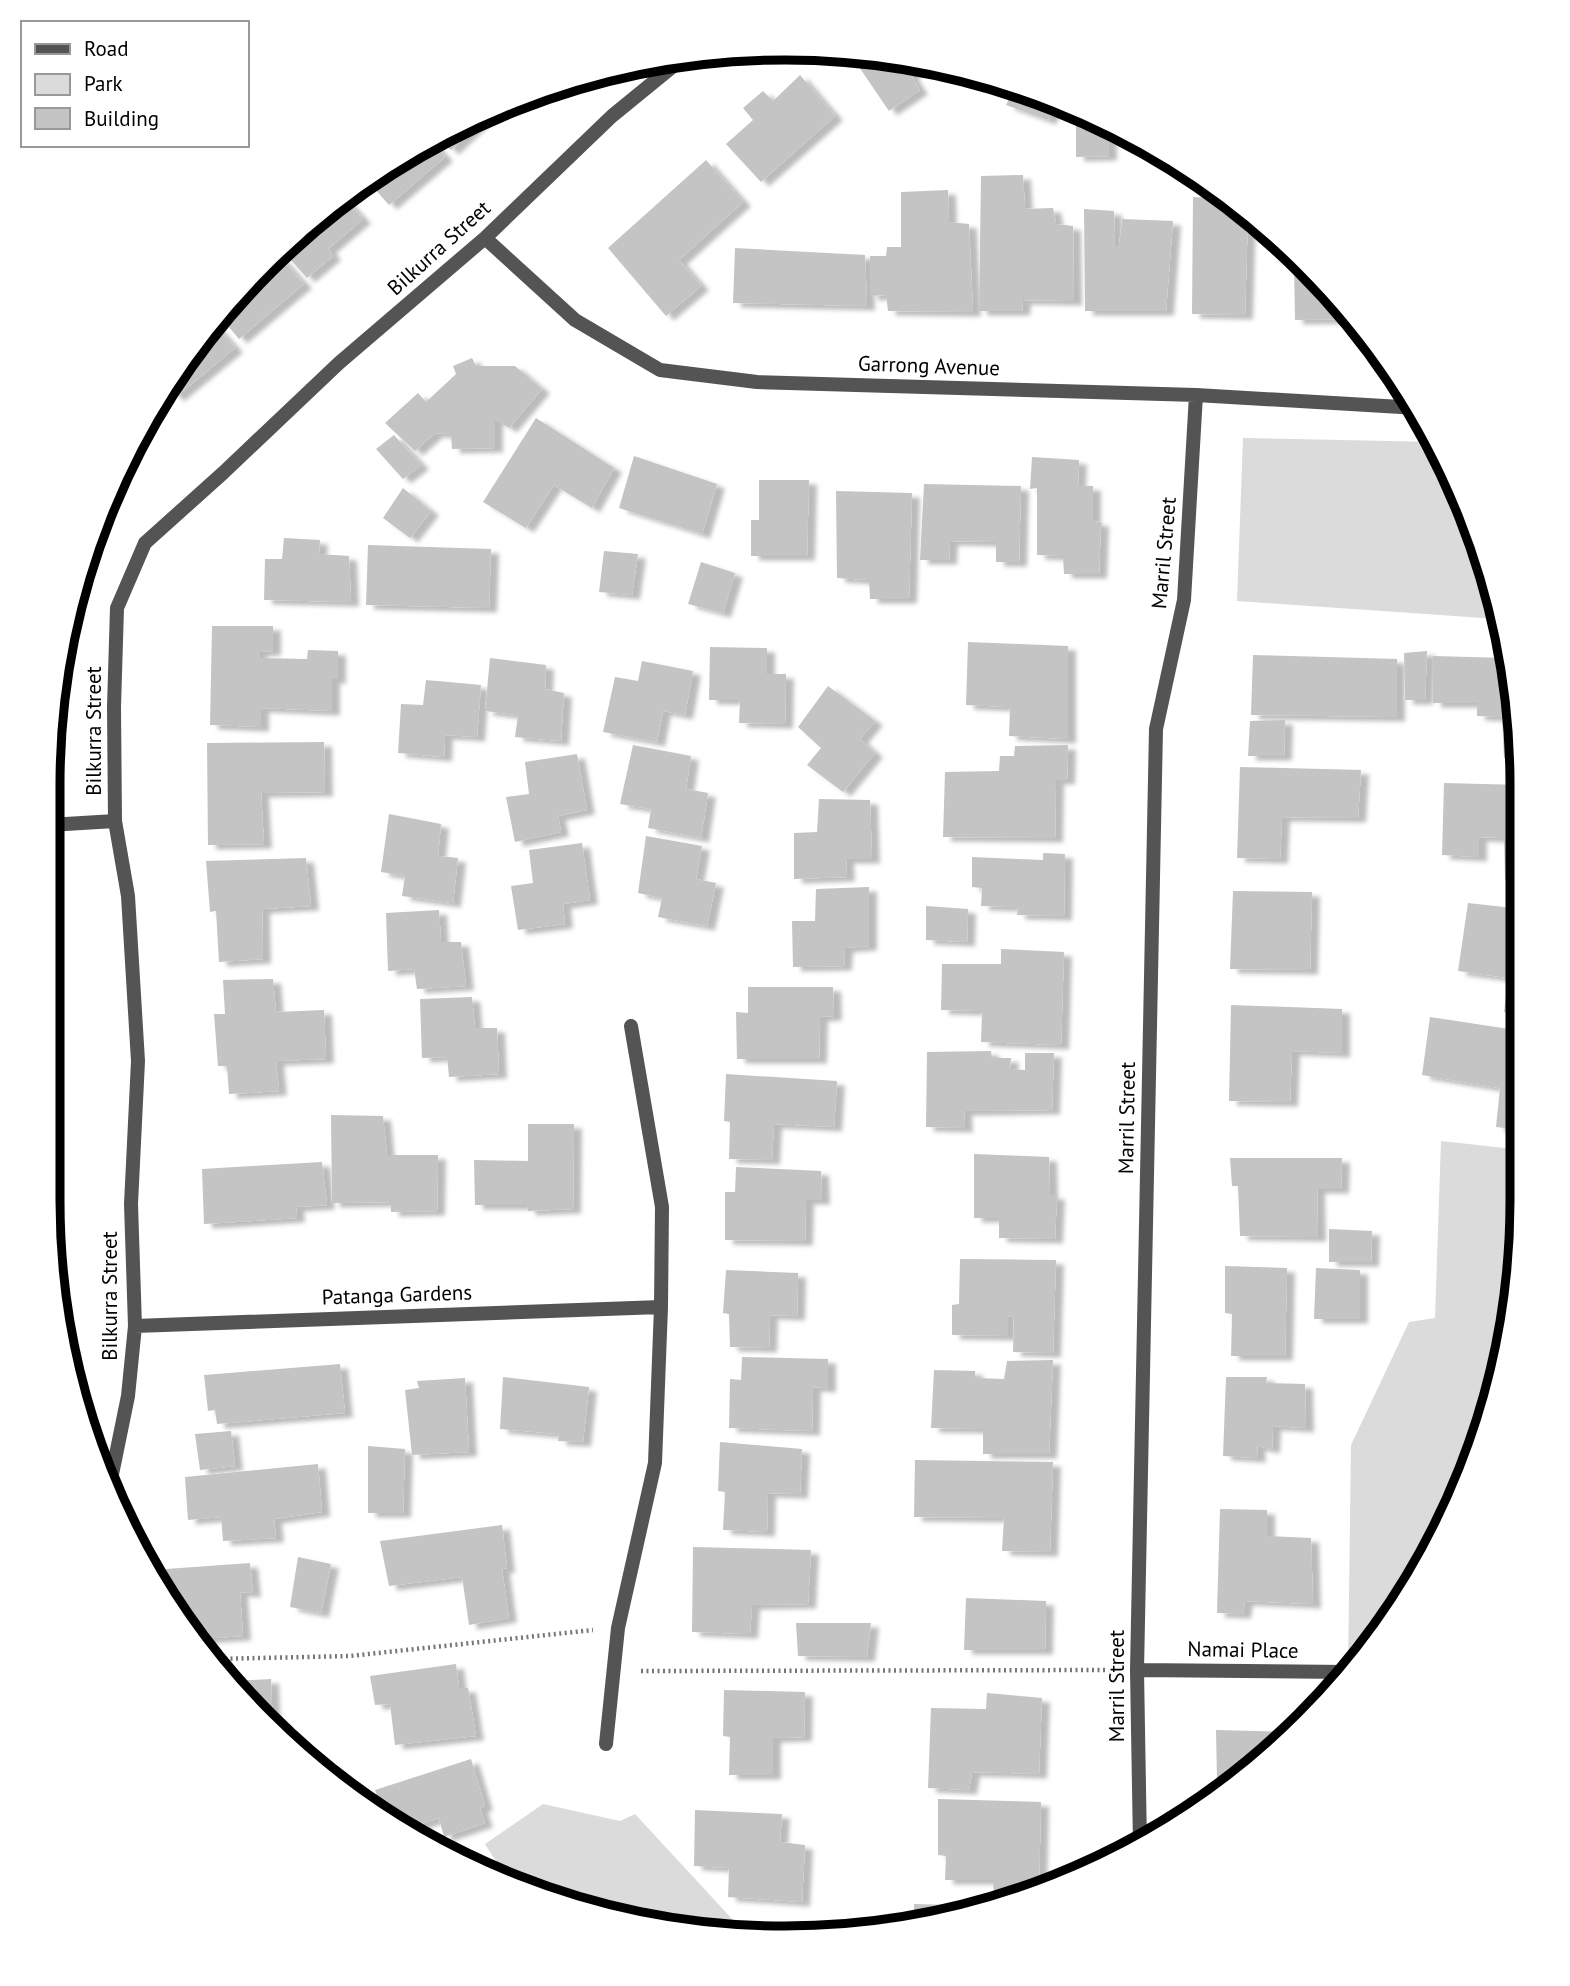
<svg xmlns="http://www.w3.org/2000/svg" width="1570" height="1986" font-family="'PT Sans',sans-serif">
<defs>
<filter id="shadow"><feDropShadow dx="8" dy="4.5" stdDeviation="2" flood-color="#0004"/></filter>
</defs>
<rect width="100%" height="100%" fill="#fff"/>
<path fill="#dbdbdb" d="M 1243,438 L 1436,442 L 1484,548 L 1498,619 L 1237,601 Z
M 1441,1141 L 1523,1150 L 1523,1201 L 1509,1345 L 1466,1484 L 1371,1650 L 1348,1672 L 1351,1445 L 1409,1322 L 1435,1318 Z
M 543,1804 L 620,1821 L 635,1814 L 746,1934 C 710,1929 583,1919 562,1898 L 506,1877 L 485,1844 Z"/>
<path fill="#c4c4c4" filter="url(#shadow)" d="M 860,53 L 924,64 L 910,74 L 920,90 L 889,111 L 859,67 L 864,59 Z
M 800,75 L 835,116 L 761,182 L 726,144 L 753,120 L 743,108 L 763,91 L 773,101 Z
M 1015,87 L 1056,103 L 1048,120 L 1006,105 Z
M 1076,116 L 1092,116 L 1109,123 L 1109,156 L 1076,157 Z
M 479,118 L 482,121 L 451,150 L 437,136 Z
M 430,140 L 445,157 L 389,205 L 368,181 L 416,146 Z
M 706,160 L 743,202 L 679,260 L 701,286 L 666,316 L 608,248 Z
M 1023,175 L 1025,209 L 1053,208 L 1056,224 L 1073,226 L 1074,301 L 1023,300 L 1022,311 L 979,311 L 981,176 Z
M 948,190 L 949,222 L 969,224 L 973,312 L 888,311 L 886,295 L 870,296 L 870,256 L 886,256 L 887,247 L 901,247 L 901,192 Z
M 1193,197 L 1232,199 L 1248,213 L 1245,315 L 1192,314 Z
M 344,198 L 363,219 L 328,249 L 333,256 L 307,278 L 280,248 L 299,230 Z
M 1084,209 L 1114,211 L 1115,246 L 1119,246 L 1122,219 L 1173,221 L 1166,311 L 1085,311 Z
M 735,248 L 865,255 L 867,306 L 733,303 Z
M 276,253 L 304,284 L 239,339 L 219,315 L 230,299 Z
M 1294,265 L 1303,265 L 1340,299 L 1354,319 L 1295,320 Z
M 213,323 L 235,348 L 176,397 L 167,387 Z
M 472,358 L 476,366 L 515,366 L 542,389 L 509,428 L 495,419 L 495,448 L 452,449 L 451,434 L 435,433 L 415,451 L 385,423 L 418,393 L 426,402 L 456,374 L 453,366 Z
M 536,418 L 614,468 L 592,508 L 554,485 L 526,528 L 483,502 Z
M 394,435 L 421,465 L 403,479 L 376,449 Z
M 634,456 L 717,484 L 702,534 L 619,508 Z
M 1032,457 L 1079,460 L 1078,486 L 1093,486 L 1093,521 L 1101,522 L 1099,574 L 1064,574 L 1063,556 L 1037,555 L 1037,488 L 1030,489 Z
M 759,480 L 809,480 L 807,556 L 751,556 L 751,520 L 759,520 Z
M 924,484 L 1021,486 L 1019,562 L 996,562 L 996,542 L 950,541 L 949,560 L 920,560 Z
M 403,488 L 431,511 L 410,538 L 383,518 Z
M 836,491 L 912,493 L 909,599 L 870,599 L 869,580 L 837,578 Z
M 284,538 L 320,540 L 319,554 L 349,556 L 351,602 L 264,600 L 265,559 L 282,559 Z
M 368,545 L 491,549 L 489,608 L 366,605 Z
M 604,551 L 638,554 L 632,595 L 599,592 Z
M 701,562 L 735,573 L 723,613 L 688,604 Z
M 212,626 L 273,626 L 273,651 L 259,652 L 258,658 L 307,659 L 308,650 L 338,651 L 338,679 L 332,679 L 332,711 L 261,708 L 261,727 L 210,725 Z
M 968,642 L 1068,646 L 1068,739 L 1009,736 L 1010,707 L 966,705 Z
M 710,647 L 767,648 L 767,674 L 786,674 L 785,724 L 739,723 L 740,700 L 709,700 Z
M 1427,651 L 1425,700 L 1405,700 L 1404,653 Z
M 1253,655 L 1397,659 L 1397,717 L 1251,715 Z
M 1433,656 L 1506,658 L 1521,736 L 1521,758 L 1504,758 L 1502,717 L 1477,716 L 1477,703 L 1433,703 Z
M 490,658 L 546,665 L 545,689 L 564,693 L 561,741 L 515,737 L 518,715 L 485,711 Z
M 642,661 L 693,671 L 685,715 L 663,711 L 657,742 L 603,732 L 615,677 L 638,681 Z
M 426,680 L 481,685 L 477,737 L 445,735 L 444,757 L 398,753 L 401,704 L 423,705 Z
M 828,686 L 875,721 L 860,739 L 875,753 L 843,792 L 807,765 L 821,748 L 798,727 Z
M 1285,720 L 1284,756 L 1248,756 L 1250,721 Z
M 324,742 L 325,792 L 261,793 L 264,844 L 208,845 L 207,743 Z
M 633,745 L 691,756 L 686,789 L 708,793 L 701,838 L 648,828 L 651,809 L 620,804 Z
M 1068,745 L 1067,780 L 1056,780 L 1055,838 L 943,837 L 945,772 L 999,771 L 1000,756 L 1014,756 L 1015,746 Z
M 577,754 L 587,810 L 558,816 L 561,832 L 515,842 L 506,797 L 529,794 L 525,762 Z
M 1240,767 L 1361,770 L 1358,818 L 1282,817 L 1280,859 L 1237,858 Z
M 1444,783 L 1521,785 L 1522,880 L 1505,880 L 1504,838 L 1479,837 L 1479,857 L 1442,855 Z
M 819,799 L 870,800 L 872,859 L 846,859 L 847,877 L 794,879 L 794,833 L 817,832 Z
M 389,814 L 441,824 L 438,856 L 458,858 L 453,903 L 402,896 L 405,876 L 381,872 Z
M 646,836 L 702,846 L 696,879 L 716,883 L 707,926 L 658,917 L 662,898 L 638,893 Z
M 582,843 L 590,900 L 563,904 L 565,924 L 518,930 L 511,886 L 533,883 L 529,850 Z
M 1043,853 L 1065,854 L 1064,916 L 1017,915 L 1018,907 L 981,906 L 982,888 L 972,887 L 972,857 L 1043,860 Z
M 306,858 L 311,906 L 262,909 L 263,959 L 219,962 L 216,911 L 210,912 L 206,861 Z
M 869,887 L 869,946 L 845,948 L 844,966 L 793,967 L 792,921 L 815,921 L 816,889 Z
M 1233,891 L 1312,892 L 1310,970 L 1230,969 Z
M 1468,903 L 1522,909 L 1522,1014 L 1504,1012 L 1508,978 L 1458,971 Z
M 926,906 L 968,909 L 967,942 L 926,940 Z
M 439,910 L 441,942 L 461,942 L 466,986 L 417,989 L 414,969 L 388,971 L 386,913 Z
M 1001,949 L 1064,952 L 1061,1045 L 981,1042 L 982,1011 L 941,1010 L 942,964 L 1001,964 Z
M 273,979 L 276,1012 L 324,1010 L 326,1059 L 276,1061 L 279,1091 L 229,1094 L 227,1066 L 218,1066 L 214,1014 L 225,1014 L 223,980 Z
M 748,987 L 833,987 L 834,1016 L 820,1017 L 819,1059 L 737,1059 L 736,1012 L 748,1013 Z
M 472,997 L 475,1028 L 497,1028 L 499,1074 L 449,1077 L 447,1057 L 422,1058 L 420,999 Z
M 1231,1005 L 1342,1009 L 1342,1053 L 1292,1051 L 1290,1102 L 1229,1101 Z
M 1430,1017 L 1522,1031 L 1522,1130 L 1496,1127 L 1500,1088 L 1422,1075 Z
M 991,1051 L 992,1058 L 1011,1058 L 1010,1069 L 1025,1070 L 1025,1053 L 1054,1053 L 1052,1110 L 964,1111 L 965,1128 L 926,1127 L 927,1052 Z
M 726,1074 L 837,1081 L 834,1127 L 774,1124 L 772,1160 L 729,1159 L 730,1122 L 724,1121 Z
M 331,1115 L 383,1116 L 387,1155 L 438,1155 L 437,1211 L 391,1212 L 391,1202 L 332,1203 Z
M 528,1124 L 574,1124 L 573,1209 L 528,1211 L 527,1205 L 475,1205 L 474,1160 L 528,1161 Z
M 974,1154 L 1049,1157 L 1050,1195 L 1057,1195 L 1055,1239 L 999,1238 L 999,1218 L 974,1218 Z
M 1230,1158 L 1342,1158 L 1341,1189 L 1317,1189 L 1318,1237 L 1240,1236 L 1238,1186 L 1232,1186 Z
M 322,1162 L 327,1205 L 296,1207 L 297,1218 L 204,1224 L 202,1169 Z
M 736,1167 L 821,1171 L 822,1200 L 806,1200 L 805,1241 L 725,1240 L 725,1192 L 735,1192 Z
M 1329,1229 L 1372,1231 L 1371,1262 L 1329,1262 Z
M 960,1259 L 1056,1260 L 1053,1353 L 1013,1352 L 1014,1317 L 1008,1316 L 1008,1336 L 952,1335 L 952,1305 L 959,1304 Z
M 1225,1266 L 1287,1268 L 1285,1356 L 1231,1356 L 1232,1314 L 1225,1313 Z
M 1316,1268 L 1360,1270 L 1360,1319 L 1314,1319 Z
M 726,1270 L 798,1273 L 797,1316 L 770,1315 L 769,1348 L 730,1347 L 729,1314 L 723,1313 Z
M 742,1357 L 828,1359 L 828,1388 L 813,1387 L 812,1431 L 729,1428 L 730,1379 L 741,1380 Z
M 1053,1360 L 1049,1454 L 983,1454 L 983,1429 L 931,1428 L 934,1370 L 975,1371 L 975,1378 L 1004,1379 L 1007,1361 Z
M 340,1364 L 345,1413 L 217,1424 L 215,1410 L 208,1411 L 204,1375 Z
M 503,1377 L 589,1387 L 583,1442 L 558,1441 L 559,1434 L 500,1429 Z
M 1226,1377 L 1267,1377 L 1266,1383 L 1305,1384 L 1306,1428 L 1273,1426 L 1272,1449 L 1257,1446 L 1258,1458 L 1223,1456 Z
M 465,1378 L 469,1452 L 412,1455 L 405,1390 L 419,1388 L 417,1381 Z
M 231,1431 L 235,1466 L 200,1470 L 195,1434 Z
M 720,1442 L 802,1449 L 800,1494 L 768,1493 L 767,1532 L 723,1530 L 725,1492 L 718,1491 Z
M 368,1446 L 405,1449 L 403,1513 L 368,1513 Z
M 915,1460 L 1053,1462 L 1050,1552 L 1002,1551 L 1004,1518 L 914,1517 Z
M 318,1464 L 322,1512 L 274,1519 L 276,1538 L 223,1541 L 221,1517 L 188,1520 L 185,1477 Z
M 1220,1509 L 1267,1510 L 1267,1536 L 1311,1538 L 1313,1604 L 1245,1601 L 1243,1614 L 1217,1613 Z
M 502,1525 L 507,1568 L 502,1569 L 509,1618 L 469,1625 L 462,1577 L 389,1586 L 380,1541 Z
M 693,1547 L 811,1550 L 808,1604 L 752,1605 L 750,1634 L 692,1632 Z
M 298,1557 L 331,1564 L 321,1613 L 290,1607 Z
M 250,1563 L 253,1593 L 240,1592 L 243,1636 L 199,1639 L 164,1593 L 168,1593 L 166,1569 Z
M 966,1598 L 1046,1601 L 1045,1650 L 964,1650 Z
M 796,1623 L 871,1623 L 867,1657 L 798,1656 Z
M 456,1664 L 459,1688 L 468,1688 L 476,1736 L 395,1745 L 390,1704 L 375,1705 L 370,1676 Z
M 271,1679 L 273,1730 L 263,1722 L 232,1681 Z
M 724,1690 L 805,1692 L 804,1737 L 773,1738 L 773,1775 L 729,1775 L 730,1737 L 723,1736 Z
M 987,1693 L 1042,1698 L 1039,1774 L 972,1772 L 969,1790 L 928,1788 L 931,1708 L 986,1709 Z
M 1216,1730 L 1294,1732 L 1271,1756 L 1239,1779 L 1217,1779 Z
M 471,1759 L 485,1806 L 480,1808 L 485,1823 L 444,1837 L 439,1818 L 403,1830 L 383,1814 L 375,1790 Z
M 938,1799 L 1041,1802 L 1039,1887 L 1034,1886 L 1034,1889 L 1020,1895 L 994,1895 L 993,1880 L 945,1880 L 946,1856 L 938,1855 Z
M 695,1810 L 782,1814 L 780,1842 L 805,1845 L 802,1902 L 728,1897 L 729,1868 L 694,1866 Z
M 914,1904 L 994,1906 L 976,1914 L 914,1922 Z"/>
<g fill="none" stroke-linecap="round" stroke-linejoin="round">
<path stroke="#767676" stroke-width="4.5" stroke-dasharray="2 3.5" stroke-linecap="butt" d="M 214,1659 L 350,1656 L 593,1630
M 641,1671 L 1111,1670"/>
<path stroke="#545454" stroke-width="14" d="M 485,238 L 575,320 L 660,370 L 757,382 L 1196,395 L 1418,408
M 49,825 L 115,821
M 631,1026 L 662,1207 L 661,1307
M 135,1326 L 661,1307 L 655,1463 L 618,1628 L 606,1744
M 110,1484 L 128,1396 L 135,1326 L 131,1204 L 138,1061 L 128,896 L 115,821 L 114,707 L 117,608 L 145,543 L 223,473 L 339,363 L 485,238 L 612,116 L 688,54
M 1137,1670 L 1349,1672
M 1140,1846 L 1137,1670 L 1156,729 L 1184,600 L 1196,395"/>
</g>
<g text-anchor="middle" stroke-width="5" stroke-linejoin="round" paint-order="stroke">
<g font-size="21" fill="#000" stroke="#fff">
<text transform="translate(439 248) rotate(-42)" y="7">Bilkurra Street</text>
<text transform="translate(929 366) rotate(2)" y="7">Garrong Avenue</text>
<text transform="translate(1164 553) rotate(-85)" y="7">Marril Street</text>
<text transform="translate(94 731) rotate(-90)" y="7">Bilkurra Street</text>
<text transform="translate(1127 1118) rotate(-89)" y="7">Marril Street</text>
<text transform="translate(397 1295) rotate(-2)" y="7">Patanga Gardens</text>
<text transform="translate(110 1296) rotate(-90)" y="7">Bilkurra Street</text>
<text transform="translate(1243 1650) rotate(1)" y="7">Namai Place</text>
<text transform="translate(1117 1686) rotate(-90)" y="7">Marril Street</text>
</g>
</g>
<path d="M0 0H1570V1986H0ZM785 60H785A725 725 0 0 1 1510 785V1201A725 725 0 0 1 785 1926H785A725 725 0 0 1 60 1201V785A725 725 0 0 1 785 60Z" fill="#fff" fill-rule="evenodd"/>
<path fill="none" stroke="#000" stroke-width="9" d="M785 60H785A725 725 0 0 1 1510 785V1201A725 725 0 0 1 785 1926H785A725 725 0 0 1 60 1201V785A725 725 0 0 1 785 60Z"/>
<rect x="21" y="21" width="228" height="126" fill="#ffffff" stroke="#999999" stroke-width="2"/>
<rect x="35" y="44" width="35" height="10" fill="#545454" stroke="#999999" stroke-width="2"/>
<text x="84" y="56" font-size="21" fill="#000000">Road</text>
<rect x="35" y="74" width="35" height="21" fill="#dbdbdb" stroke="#999999" stroke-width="2"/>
<text x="84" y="91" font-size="21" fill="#000000">Park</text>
<rect x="35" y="108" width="35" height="21" fill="#c4c4c4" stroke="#999999" stroke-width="2"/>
<text x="84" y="126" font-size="21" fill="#000000">Building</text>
</svg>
